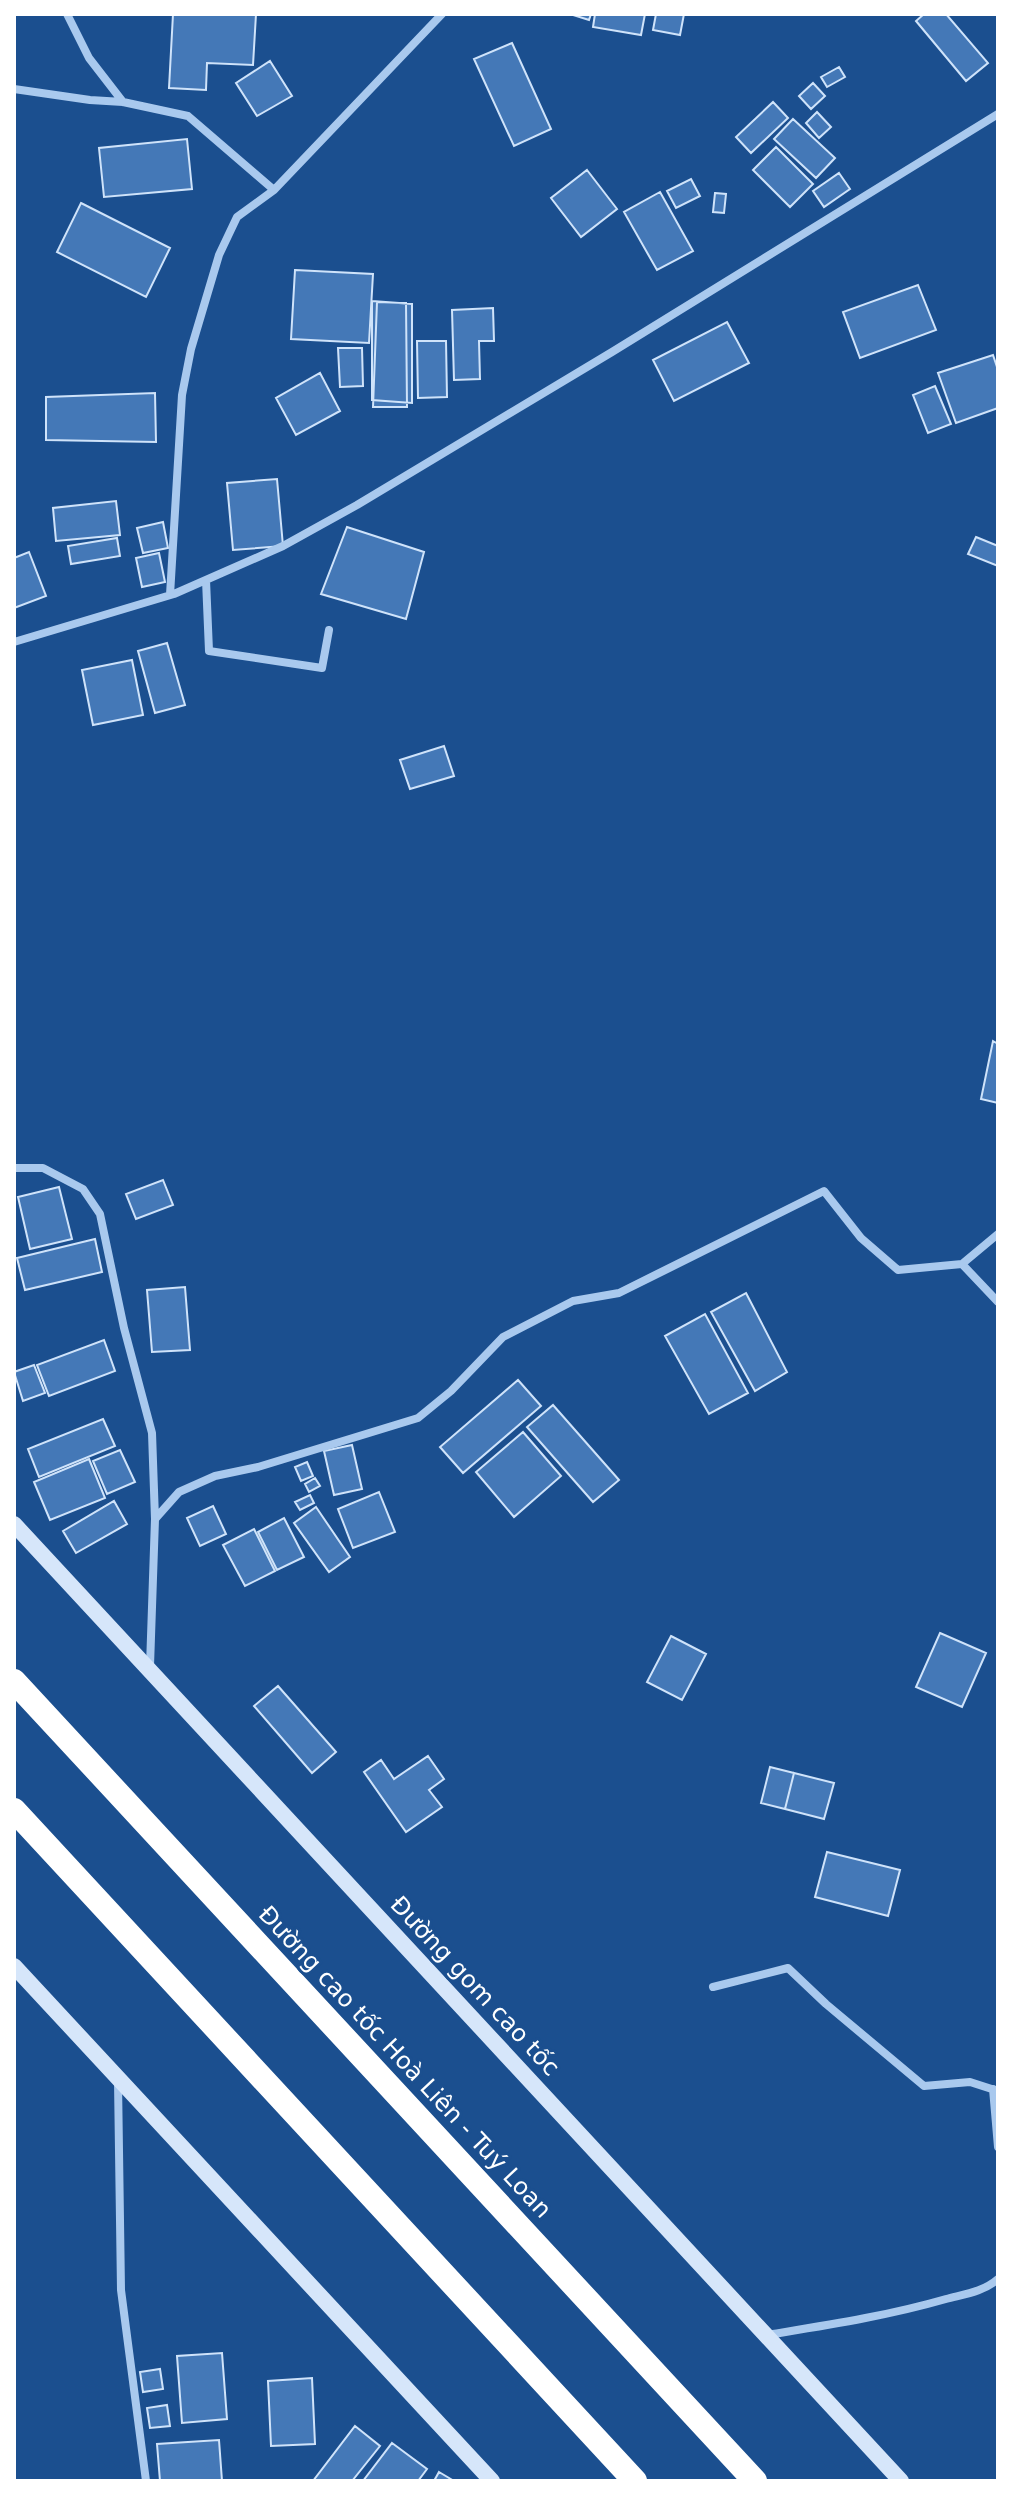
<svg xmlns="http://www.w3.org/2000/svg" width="1012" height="2495" font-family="'DejaVu Sans',sans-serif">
<rect width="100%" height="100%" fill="#1b4f8f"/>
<path fill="#4478b7" stroke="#cfe3fa" stroke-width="2" d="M 173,14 L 256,14 L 253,65 L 207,63 L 206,90 L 169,88 Z
M 570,14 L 591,14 L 589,20 Z
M 595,14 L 645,14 L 641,35 L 593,27 Z
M 656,14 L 684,14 L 680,35 L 653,30 Z
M 924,14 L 946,14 L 988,63 L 966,81 L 916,21 Z
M 512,43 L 551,129 L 514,146 L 474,59 Z
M 270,61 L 292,96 L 257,116 L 236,83 Z
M 839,67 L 845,77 L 827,87 L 821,77 Z
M 813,83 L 825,96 L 811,109 L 799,96 Z
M 773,102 L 788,118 L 751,153 L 736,137 Z
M 817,112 L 831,127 L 819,138 L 806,123 Z
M 793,119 L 835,158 L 816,178 L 774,139 Z
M 187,139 L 192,189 L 104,197 L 99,148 Z
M 776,147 L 813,184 L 790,207 L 753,170 Z
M 587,170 L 617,209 L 581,237 L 551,198 Z
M 839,173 L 850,189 L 824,207 L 813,191 Z
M 691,179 L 700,196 L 676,208 L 667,191 Z
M 660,192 L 693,251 L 657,270 L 624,212 Z
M 715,193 L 726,194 L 724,213 L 713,212 Z
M 81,203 L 170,248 L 146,297 L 57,252 Z
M 295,270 L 373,274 L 369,343 L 291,339 Z
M 918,285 L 936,330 L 860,358 L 843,312 Z
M 372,301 L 412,304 L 412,403 L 372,400 Z
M 377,302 L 406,303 L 407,407 L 373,407 Z
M 493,308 L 494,341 L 479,341 L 480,379 L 454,380 L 452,310 Z
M 727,322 L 749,363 L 674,401 L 653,360 Z
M 417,341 L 446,341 L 447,397 L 418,398 Z
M 338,348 L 362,348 L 363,386 L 340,387 Z
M 993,355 L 998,370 L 998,408 L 956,423 L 938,373 Z
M 320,373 L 340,411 L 296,435 L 276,398 Z
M 935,386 L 951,424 L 928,433 L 913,395 Z
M 155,393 L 156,442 L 46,440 L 46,397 Z
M 277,479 L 283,546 L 233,550 L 227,483 Z
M 116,501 L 120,535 L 56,541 L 53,508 Z
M 163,522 L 168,548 L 143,553 L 137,528 Z
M 347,527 L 424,552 L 406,619 L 321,594 Z
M 976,537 L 998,546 L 998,566 L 968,554 Z
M 117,538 L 120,556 L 71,564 L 68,546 Z
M 29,552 L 46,596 L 14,608 L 14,558 Z
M 159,553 L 165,582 L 142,587 L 136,558 Z
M 167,643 L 185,705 L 155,713 L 138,651 Z
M 132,660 L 143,715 L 93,725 L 82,670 Z
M 444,746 L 454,776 L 410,789 L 400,760 Z
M 993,1041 L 998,1044 L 998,1103 L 981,1099 Z
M 163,1180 L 173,1205 L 136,1219 L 126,1194 Z
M 59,1187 L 72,1239 L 30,1249 L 18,1197 Z
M 95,1239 L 102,1272 L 25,1290 L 17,1258 Z
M 185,1287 L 190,1350 L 152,1352 L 147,1290 Z
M 746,1293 L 787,1372 L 755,1391 L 711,1312 Z
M 705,1314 L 748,1393 L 709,1414 L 665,1336 Z
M 104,1340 L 115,1371 L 49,1396 L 37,1365 Z
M 34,1365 L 45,1393 L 23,1401 L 14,1372 Z
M 518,1380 L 541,1406 L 463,1473 L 440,1447 Z
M 553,1405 L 619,1480 L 593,1502 L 527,1427 Z
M 103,1419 L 115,1446 L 39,1477 L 28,1449 Z
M 523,1432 L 561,1476 L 514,1517 L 476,1472 Z
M 352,1445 L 362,1489 L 334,1495 L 324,1451 Z
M 120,1450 L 135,1482 L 107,1494 L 93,1461 Z
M 89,1459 L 105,1498 L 50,1520 L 34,1482 Z
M 307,1462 L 313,1476 L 301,1481 L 295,1467 Z
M 315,1478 L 320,1486 L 309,1492 L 305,1484 Z
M 379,1492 L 395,1532 L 353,1548 L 338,1509 Z
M 310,1495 L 314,1503 L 300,1510 L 295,1502 Z
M 114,1501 L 127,1524 L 76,1553 L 63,1531 Z
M 213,1506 L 226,1534 L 200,1546 L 187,1518 Z
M 316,1507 L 350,1557 L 329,1572 L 294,1523 Z
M 284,1518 L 304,1557 L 277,1570 L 258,1532 Z
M 254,1529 L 275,1571 L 245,1586 L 223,1545 Z
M 940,1633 L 986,1653 L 962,1707 L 916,1687 Z
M 671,1636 L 706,1654 L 682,1700 L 647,1682 Z
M 278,1686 L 336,1752 L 312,1773 L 254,1706 Z
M 428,1756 L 444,1779 L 429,1790 L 442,1807 L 406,1832 L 364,1772 L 381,1760 L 394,1779 Z
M 770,1767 L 794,1773 L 785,1809 L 761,1803 Z
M 794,1773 L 834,1783 L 824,1819 L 785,1809 Z
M 827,1852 L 900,1870 L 888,1916 L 815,1897 Z
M 222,2353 L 227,2419 L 182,2423 L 177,2356 Z
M 160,2369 L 163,2389 L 143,2392 L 140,2372 Z
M 312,2378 L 315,2444 L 271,2446 L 268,2381 Z
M 167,2405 L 170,2426 L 150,2428 L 147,2408 Z
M 355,2426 L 380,2446 L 352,2481 L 313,2481 Z
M 219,2440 L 222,2481 L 160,2481 L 157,2444 Z
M 392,2443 L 427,2469 L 418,2481 L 363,2481 Z
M 439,2472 L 454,2481 L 434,2481 Z"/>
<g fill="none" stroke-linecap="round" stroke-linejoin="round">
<path stroke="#a9c9ee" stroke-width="8" d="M 67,14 L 89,58 L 123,102
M 14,89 L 90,100 L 123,102 L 188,116 L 274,190
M 206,580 L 209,651 L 322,668 L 329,630
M 170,595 L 182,395 L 191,349 L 219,255 L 237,217 L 274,190 L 442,14
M 14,642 L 174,594 L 283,546 L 357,505 L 612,352 L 998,114
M 14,1168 L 43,1168 L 83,1189 L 100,1214 L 124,1328 L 152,1433 L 155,1519
M 962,1264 L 998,1302
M 150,1666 L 155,1519 L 179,1492 L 215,1476 L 258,1467 L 418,1418 L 451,1391 L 503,1337 L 573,1301 L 619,1293 L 824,1191 L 861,1238 L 898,1270 L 962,1264 L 998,1234
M 713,1987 L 788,1968 L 826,2004 L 924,2086 L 970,2082 L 998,2091
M 118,2081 L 121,2290 L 146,2481
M 993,2089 L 998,2147
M 767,2335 C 828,2325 887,2316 946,2299 C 965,2294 983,2292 998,2279"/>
<path stroke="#d6e6fa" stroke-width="16" d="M 14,1524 L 901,2481
M 14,1966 L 492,2481"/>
<path stroke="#fff" stroke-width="24" d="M 14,1681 L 755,2481
M 14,1810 L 635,2481"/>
</g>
<g text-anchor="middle" stroke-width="6" stroke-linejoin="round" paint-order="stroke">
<g font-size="24" fill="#fff" stroke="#1b4f8f">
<text transform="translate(475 1986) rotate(47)" y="8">Đường gom cao tốc</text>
<text transform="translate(405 2062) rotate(47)" y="8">Đường cao tốc Hoà Liên - Tuý Loan</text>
</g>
</g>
<rect width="1012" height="2495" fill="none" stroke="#ffffff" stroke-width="32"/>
</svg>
